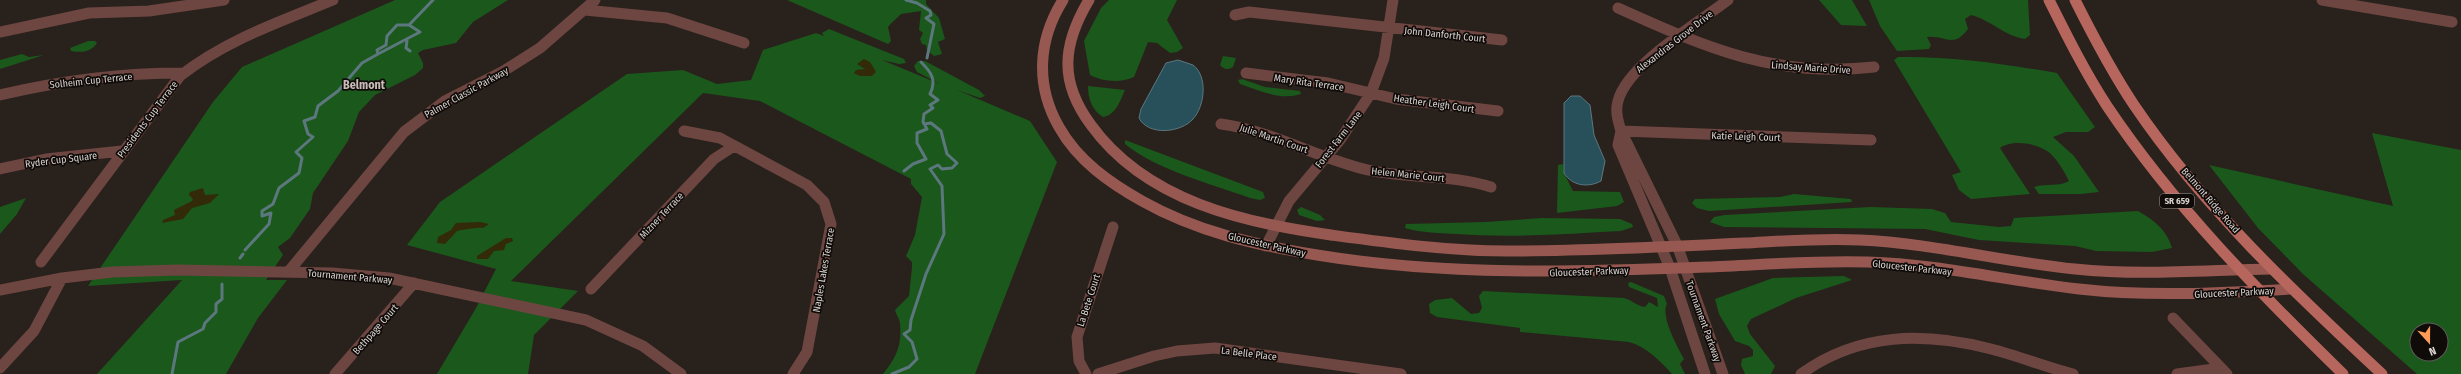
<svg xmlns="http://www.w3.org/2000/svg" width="2461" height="374" font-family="'Fira Sans Condensed',sans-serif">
<rect width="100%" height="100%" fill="#29211c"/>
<path fill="#1b581b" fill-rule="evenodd" d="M 395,0 L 508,0 L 473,22 L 456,43 L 423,50 L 418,53 L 423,63 L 423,68 L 415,75 L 375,95 L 359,112 L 348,141 L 313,193 L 310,209 L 290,238 L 278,247 L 283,255 L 266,280 L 287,280 L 258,318 L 226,374 L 97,374 L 182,280 L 88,286 L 213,102 L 242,67 Z
M 787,0 L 926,0 L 926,4 L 939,18 L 945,39 L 938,42 L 942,54 L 934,56 L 927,50 L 926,45 L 922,44 L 920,39 L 923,33 L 919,30 L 921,11 L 901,14 C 896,19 892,22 888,27 L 891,41 L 888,44 Z
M 1109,0 L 1177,0 L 1167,20 L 1183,48 L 1177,52 L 1170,53 L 1157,43 L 1148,42 L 1134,77 C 1121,83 1103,82 1090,75 L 1084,41 L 1101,8 Z
M 1819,0 L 1852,0 L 1867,26 L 1841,25 Z
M 1869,0 L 2028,0 L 2030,35 L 2025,39 C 2004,36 1991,20 1971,15 L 1965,19 L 1968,29 C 1953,49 1946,35 1927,37 L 1931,45 L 1929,49 L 1897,51 L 1880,26 Z
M 829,29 L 904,59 L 906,63 L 899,64 L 882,60 L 940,84 L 917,72 L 914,66 L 918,61 L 925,61 L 979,90 L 985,96 L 980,98 L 957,90 L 1030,121 L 1057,162 L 975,374 L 883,374 C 896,358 902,346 900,324 C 900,319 896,315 895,310 L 909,296 L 912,267 L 912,262 L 906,256 L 915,235 L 922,197 L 911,184 L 911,179 L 760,101 L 703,93 L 511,281 L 578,291 L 534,335 L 528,374 L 437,374 L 476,308 L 496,269 L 407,245 L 440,202 L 627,74 L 683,70 L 717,84 L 751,80 L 763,50 L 816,33 L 824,36 L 822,33 Z
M 88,41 L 95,41 L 97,43 C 91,52 81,53 71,51 L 70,48 Z
M 22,54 L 29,57 L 44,55 L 0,69 L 0,60 Z
M 1223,56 L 1236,58 L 1233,67 C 1228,70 1224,70 1220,65 Z
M 1898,57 C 1951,56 2005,64 2057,73 L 2095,127 L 2088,132 L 2066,132 L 2053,137 L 2074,156 L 2099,192 L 2081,194 L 2039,194 L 2034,187 C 2046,183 2059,187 2069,181 C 2064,171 2058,161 2050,153 C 2038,143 2012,139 2000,148 L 2030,194 L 1971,199 L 1959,190 L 1952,175 L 1961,172 L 1894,60 Z
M 1242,79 L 1265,87 L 1300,91 L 1301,94 C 1280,101 1259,90 1240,84 L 1238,80 Z
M 1088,86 L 1125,90 C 1120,101 1116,115 1103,117 C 1092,110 1088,99 1088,86 Z
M 2372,133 L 2461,150 L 2461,374 L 2417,374 L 2303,274 L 2258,228 L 2209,165 L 2393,206 ZM 2417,330 L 2441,330 L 2441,354 L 2417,354 Z
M 1125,140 L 1263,192 L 1265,198 L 1260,200 L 1250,198 C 1211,184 1157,170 1125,144 Z
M 1563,164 L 1564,173 L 1573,191 L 1620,192 L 1624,202 L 1617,206 L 1557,213 L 1558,165 Z
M 1794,194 L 1851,199 L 1852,202 L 1709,211 L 1697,208 L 1692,203 L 1695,199 L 1780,197 Z
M 26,198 L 17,214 L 0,234 L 0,207 Z
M 1301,207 L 1320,215 L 1325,220 L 1317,221 L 1299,215 L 1297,210 Z
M 1871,207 L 1932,209 L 1945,213 L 1951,222 L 1999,227 L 2011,226 L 2014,218 L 2138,211 C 2154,220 2167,230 2172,248 L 2152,252 L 2096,251 L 2075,246 L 1979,240 L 1925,229 L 1724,227 L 1710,222 L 1714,217 L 1725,215 Z
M 1542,218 L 1620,219 L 1632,224 L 1633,227 L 1621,231 C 1566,234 1512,238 1457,234 C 1440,233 1422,233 1405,228 L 1406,224 L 1486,222 Z
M 1844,276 L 1852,280 L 1796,298 L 1751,319 L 1747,326 L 1750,334 L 1775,366 L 1771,374 L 1745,374 L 1741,365 L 1742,359 L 1753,356 L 1753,350 L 1749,346 L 1735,341 L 1719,314 L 1715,299 L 1773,278 Z
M 1631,282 L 1664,296 L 1667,304 C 1660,316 1678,348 1684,359 L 1680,364 L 1685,374 L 1672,374 C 1660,361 1647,347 1629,342 L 1520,332 L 1520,328 L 1437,317 L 1430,313 L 1429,304 L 1435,300 L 1452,298 L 1471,314 L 1479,313 L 1482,308 L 1479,296 L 1483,291 L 1624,298 C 1632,300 1637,306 1645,307 L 1649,302 L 1658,307 L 1657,298 L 1629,287 L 1628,283 Z"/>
<path fill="#322a08" d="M 864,59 L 870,62 L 876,72 L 872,76 L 860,76 L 854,73 L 856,70 L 865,69 L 857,64 Z
M 203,188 L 205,195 L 219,194 L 210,203 L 192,208 L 183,219 L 162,223 L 163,220 L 175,215 L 174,210 L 192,201 L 193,199 L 189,195 L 190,192 Z
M 480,222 L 489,224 L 483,228 C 479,227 462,230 457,231 L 445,244 L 437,243 L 438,237 L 451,230 L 456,223 Z
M 506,238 L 512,238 L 513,241 L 506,244 L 504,250 L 494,251 L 488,259 L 477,259 L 477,256 Z"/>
<path fill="#27505b" stroke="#5c777e" d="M 1178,60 L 1193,65 C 1208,76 1205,106 1193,119 C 1181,133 1148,136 1139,118 L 1141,109 L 1166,63 Z
M 1571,96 L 1580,96 L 1590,105 L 1594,135 L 1605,161 L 1601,181 C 1588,188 1572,186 1564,173 L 1564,103 Z"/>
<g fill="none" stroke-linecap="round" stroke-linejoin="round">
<path stroke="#5c777e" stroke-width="3" d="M 906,0 L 917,3 L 930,11 L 931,15 L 926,18 L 934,24 L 927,58
M 407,41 L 406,48 L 410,51
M 378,54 L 420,32 L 409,25
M 904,171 L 913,164 L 926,159 L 917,143 L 917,133 L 927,129 L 923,122 L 924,114 L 933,108 L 930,105 L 938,100 L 930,94 C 937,80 931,72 921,62
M 245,250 L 269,224 L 271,213 L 262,216 L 262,211 L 273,204 L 279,188 L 299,173 L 302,158 L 296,152 L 313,137 L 308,134 L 304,121 L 315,117 L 318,106 L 338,91 L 362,63 L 378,54 L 377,50 L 386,45 L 387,36 L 397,25 L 409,25 L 433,0
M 240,258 L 243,254
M 172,374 L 178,342 L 203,329 L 205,323 L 216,312 L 216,304 L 222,299 L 222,284
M 892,374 L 909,367 L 917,359 L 912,342 L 904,334 L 910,330 L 911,320 L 926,274 L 944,234 L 942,186 L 930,169 L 938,165 L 942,169 L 952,168 L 957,163 L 947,154 L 941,131 L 931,123 L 924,124"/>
<path stroke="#6e4641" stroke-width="11" d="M 2322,0 L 2452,22
M 1618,8 C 1707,48 1774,78 1874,67
M 585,10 L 667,18 L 744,43
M 1235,15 L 1249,12 L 1502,40
M 0,32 L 89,13 L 149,11 L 224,0
M 1246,73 L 1328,83 L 1396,99 L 1498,111
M 0,95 C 59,81 123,73 184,73
M 1221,124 C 1273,131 1317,158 1368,170 C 1409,179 1451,174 1491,187
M 684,131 L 720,138 L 807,185 L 824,202 L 831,224 L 807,352 L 793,374
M 1621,131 L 1618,145 L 1670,268 L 1705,374
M 1621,131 L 1871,140
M 0,169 L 46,159 L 122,151
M 1266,246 L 1289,201 L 1340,140 L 1371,93 L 1384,58 L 1393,0
M 41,262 L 180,76 C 226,40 279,22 333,0
M 289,271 L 404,132 L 445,101 L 502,72 L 540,48 L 595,0
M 591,289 L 714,159 L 734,146
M 0,290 L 62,278 L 112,272 L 177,270 L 332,273 L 389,278 L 586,320 L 643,346 L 681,374
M 2173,318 L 2227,374
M 0,368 L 34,331 L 62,278
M 335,374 L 414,283
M 1086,374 L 1079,361 L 1077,337 L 1113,227
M 1098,374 L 1154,356 L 1177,351 L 1215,348 L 1401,374
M 1723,374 L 1677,245 L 1621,131 C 1618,121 1615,111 1618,101 C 1627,65 1698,23 1728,0
M 1801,374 C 1859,332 1924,332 1991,349 C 2019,356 2045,367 2073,374
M 2177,374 L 2221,368"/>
<path stroke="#975851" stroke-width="11" d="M 1063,0 C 1038,40 1035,85 1059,127 C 1078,161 1110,183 1142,201 C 1197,232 1256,245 1317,255 C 1446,276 1575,272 1706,267 C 1760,265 1814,260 1868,262 C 1939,264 2008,281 2079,289 C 2150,297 2220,293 2291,289
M 1089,0 C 1062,45 1059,82 1091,125 C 1146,201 1244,223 1331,235 C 1390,243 1448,251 1507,251 C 1586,251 1665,247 1744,243 C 1783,241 1821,238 1860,240 C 1932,243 2003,262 2075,269 C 2141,276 2207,270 2272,269"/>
<path stroke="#b7665d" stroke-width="11" d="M 2049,0 C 2067,36 2085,72 2107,106 C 2174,206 2258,291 2343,374
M 2075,0 C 2093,36 2112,72 2134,105 C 2203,207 2293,291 2382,374"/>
</g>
<g text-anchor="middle" stroke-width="3.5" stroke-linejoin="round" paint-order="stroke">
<rect fill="#0f0b09" stroke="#9c9794" stroke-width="1" x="2160" y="194" width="34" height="14" rx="3"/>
<g font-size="9" font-weight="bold" fill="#d9d3d0">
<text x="2177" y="204">SR 659</text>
</g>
<g font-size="10" fill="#d9d3d0" stroke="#0f0b09">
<text transform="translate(1445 34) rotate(6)" y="4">John Danforth Court</text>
<text transform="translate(1674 41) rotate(-38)" y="4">Alexandras Grove Drive</text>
<text transform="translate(1811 67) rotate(4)" y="4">Lindsay Marie Drive</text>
<text transform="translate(91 80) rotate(-6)" y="4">Solheim Cup Terrace</text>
<text transform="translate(1309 82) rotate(8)" y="4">Mary Rita Terrace</text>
<text transform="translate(466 92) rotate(-29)" y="4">Palmer Classic Parkway</text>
<text transform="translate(1434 103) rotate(8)" y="4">Heather Leigh Court</text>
<text transform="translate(147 119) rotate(-53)" y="4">Presidents Cup Terrace</text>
<text transform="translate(1746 136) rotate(2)" y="4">Katie Leigh Court</text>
<text transform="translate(1274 138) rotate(19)" y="4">Julie Martin Court</text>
<text transform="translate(1338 139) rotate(-52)" y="4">Forest Farm Lane</text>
<text transform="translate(61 159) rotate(-7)" y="4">Ryder Cup Square</text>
<text transform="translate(1408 174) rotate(6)" y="4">Helen Marie Court</text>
<text transform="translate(2211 200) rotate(49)" y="4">Belmont Ridge Road</text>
<text transform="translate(661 215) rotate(-47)" y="4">Mizner Terrace</text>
<text transform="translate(1267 244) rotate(13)" y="4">Gloucester Parkway</text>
<text transform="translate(1912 267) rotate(6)" y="4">Gloucester Parkway</text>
<text transform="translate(823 270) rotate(-80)" y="4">Naples Lakes Terrace</text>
<text transform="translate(1589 271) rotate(-2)" y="4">Gloucester Parkway</text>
<text transform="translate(350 276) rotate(5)" y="4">Tournament Parkway</text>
<text transform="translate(2234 292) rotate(-3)" y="4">Gloucester Parkway</text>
<text transform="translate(1088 300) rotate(-72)" y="4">La Bete Court</text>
<text transform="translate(1704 321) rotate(70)" y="4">Tournament Parkway</text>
<text transform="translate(375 329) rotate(-49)" y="4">Bethpage Court</text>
<text transform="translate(1249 353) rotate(7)" y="4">La Belle Place</text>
</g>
<g font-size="12" font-weight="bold" fill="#c8bdb7" stroke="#0f0b09">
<text x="364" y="89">Belmont</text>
</g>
</g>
<g transform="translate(2429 342) rotate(159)"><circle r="19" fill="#0f0b09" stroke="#605b59"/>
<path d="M0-3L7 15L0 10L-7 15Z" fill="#fd9c56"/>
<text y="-6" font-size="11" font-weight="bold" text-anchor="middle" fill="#d9d3d0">N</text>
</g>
</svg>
